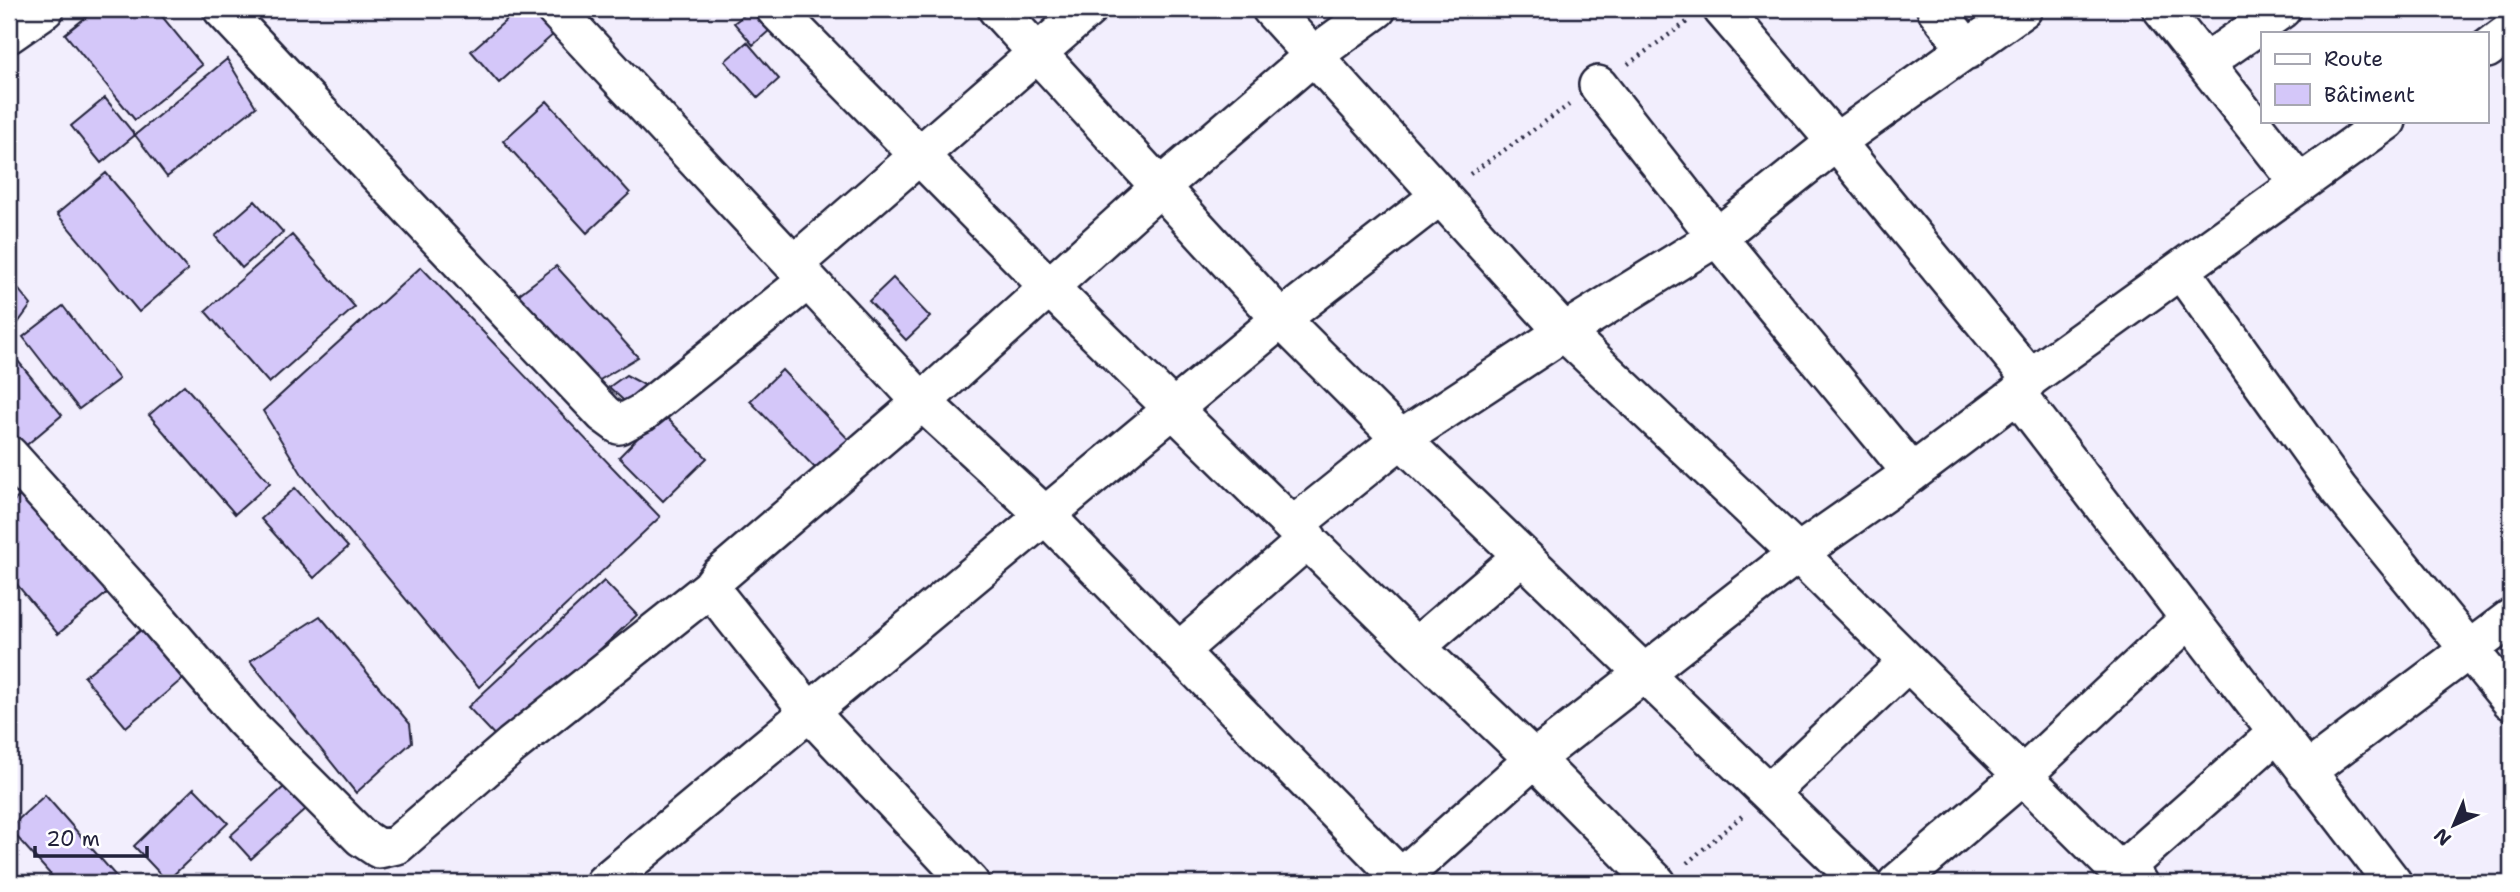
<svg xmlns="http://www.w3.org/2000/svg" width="2520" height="892" font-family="'Shantell Sans',sans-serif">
<rect width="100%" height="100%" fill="#f2eefd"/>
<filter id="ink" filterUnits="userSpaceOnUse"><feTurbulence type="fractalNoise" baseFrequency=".0143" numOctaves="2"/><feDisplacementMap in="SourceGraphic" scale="14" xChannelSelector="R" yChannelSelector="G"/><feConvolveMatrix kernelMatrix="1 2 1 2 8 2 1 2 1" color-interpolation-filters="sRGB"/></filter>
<g filter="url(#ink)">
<path fill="#d4c7f9" stroke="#22223b" stroke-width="2" d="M 96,9 L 156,9 L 202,65 L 135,120 L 65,34 Z
M 519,9 L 533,9 L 555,33 L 499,83 L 471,51 Z
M 752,9 L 770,30 L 753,45 L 734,23 Z
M 747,42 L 779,79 L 758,98 L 725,61 Z
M 227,59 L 256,107 L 167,177 L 135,135 Z
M 105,98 L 135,135 L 101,163 L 71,126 Z
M 547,101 L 630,193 L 587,233 L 503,141 Z
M 106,173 L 188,270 L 139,312 L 57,214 Z
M 255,201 L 283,232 L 242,268 L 215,236 Z
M 292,235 L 355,307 L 269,383 L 205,311 Z
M 556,266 L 638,357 L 598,381 L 518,295 Z
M 421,267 L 660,517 L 479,687 L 303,476 L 263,411 Z
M 893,278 L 930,317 L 906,340 L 869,301 Z
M 11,280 L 31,305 L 15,327 L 9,319 L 9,282 Z
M 63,306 L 119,379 L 79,409 L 23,337 Z
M 9,350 L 62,415 L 23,448 L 9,431 Z
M 782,370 L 852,443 L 820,473 L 750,401 Z
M 626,375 L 652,389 L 633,409 L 609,387 Z
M 184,385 L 270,483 L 235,514 L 149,415 Z
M 662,413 L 707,458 L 663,501 L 619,457 Z
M 295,488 L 348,547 L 314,578 L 261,519 Z
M 25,492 L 108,592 L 58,634 L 9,575 L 9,505 Z
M 604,581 L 637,615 L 501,742 L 468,707 Z
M 320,616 L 410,724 L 412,742 L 356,793 L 250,661 Z
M 146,626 L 187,675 L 126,727 L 84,677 Z
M 285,786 L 306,809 L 251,859 L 230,836 Z
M 194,788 L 228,823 L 167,881 L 134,846 Z
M 45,795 L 122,883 L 58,883 L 9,828 Z"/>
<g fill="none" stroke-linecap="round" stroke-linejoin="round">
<g stroke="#22223b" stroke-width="42">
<path id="minor" d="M 222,9 L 604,414 L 619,425 L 642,413 L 808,280
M 555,9 L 922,402 L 1046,516 L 1406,883
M 775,9 L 1048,286 L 1416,647 L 1534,759 L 1657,883
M 997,9 L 1281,319 L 1401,439 L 1862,883
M 1271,9 L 1564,332 L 1798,553 L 2120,872 L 2138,883
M 1722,9 L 1836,142 L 2030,378
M 1936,9 L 1968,50
M 2162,9 L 2300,184
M 9,34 L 45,9
M 2487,49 L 2511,31
M 2205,63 L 2282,9
M 1598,85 L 1717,237 L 1912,473
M 794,264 L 1088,9
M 2181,270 L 2339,490 L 2511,701
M 2017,394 L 2393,883
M 9,455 L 160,622 L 244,720 L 361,837 L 379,849 L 397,845 L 512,745 L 710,588 L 719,576 L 922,402 L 1160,187 L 1314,55 L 1377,9
M 1294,525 L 1401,439 L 1564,332 L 1717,237 L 1836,142 L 2023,9
M 710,588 L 810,713 L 970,883
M 1416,647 L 1522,556
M 1179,651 L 1308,539
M 2306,772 L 2511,618
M 1769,793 L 1908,662
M 2120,872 L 2277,733
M 604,883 L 1281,319 L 1441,195
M 1395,883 L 1534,759 L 1798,553 L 1912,473 L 2017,394 L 2030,378 L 2387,121
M 1897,883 L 2023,775 L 2189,619"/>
</g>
<path stroke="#22223b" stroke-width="4.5" stroke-dasharray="2 5" stroke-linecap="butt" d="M 1628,64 L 1687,22
M 1470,174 L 1569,105
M 1687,863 L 1742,816"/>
<use href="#minor" stroke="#fff" stroke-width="37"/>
</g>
</g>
<rect width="2520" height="892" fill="none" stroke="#fff" stroke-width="35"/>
<rect x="18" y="18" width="2485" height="857" fill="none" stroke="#22223b" stroke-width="2.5" filter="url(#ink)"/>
<rect x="2261" y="32" width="228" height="91" fill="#ffffff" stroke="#a7a7b1" stroke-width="2"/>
<rect x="2275" y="54" width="35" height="10" fill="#ffffff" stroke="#a7a7b1" stroke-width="2"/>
<text x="2324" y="66" font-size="21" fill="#22223b">Route</text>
<rect x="2275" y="84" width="35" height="21" fill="#d4c7f9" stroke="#a7a7b1" stroke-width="2"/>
<text x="2324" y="102" font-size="21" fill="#22223b">Bâtiment</text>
<g transform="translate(2454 825) rotate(224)" stroke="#ffffff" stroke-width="5" paint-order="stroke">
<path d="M0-5L12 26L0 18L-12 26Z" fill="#22223b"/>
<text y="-10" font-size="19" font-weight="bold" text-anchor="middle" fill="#22223b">N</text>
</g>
<path d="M35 846v10h112v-10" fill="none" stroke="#22223b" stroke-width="3.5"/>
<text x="46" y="846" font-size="21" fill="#22223b" stroke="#ffffff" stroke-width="5" paint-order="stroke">20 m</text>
</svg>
